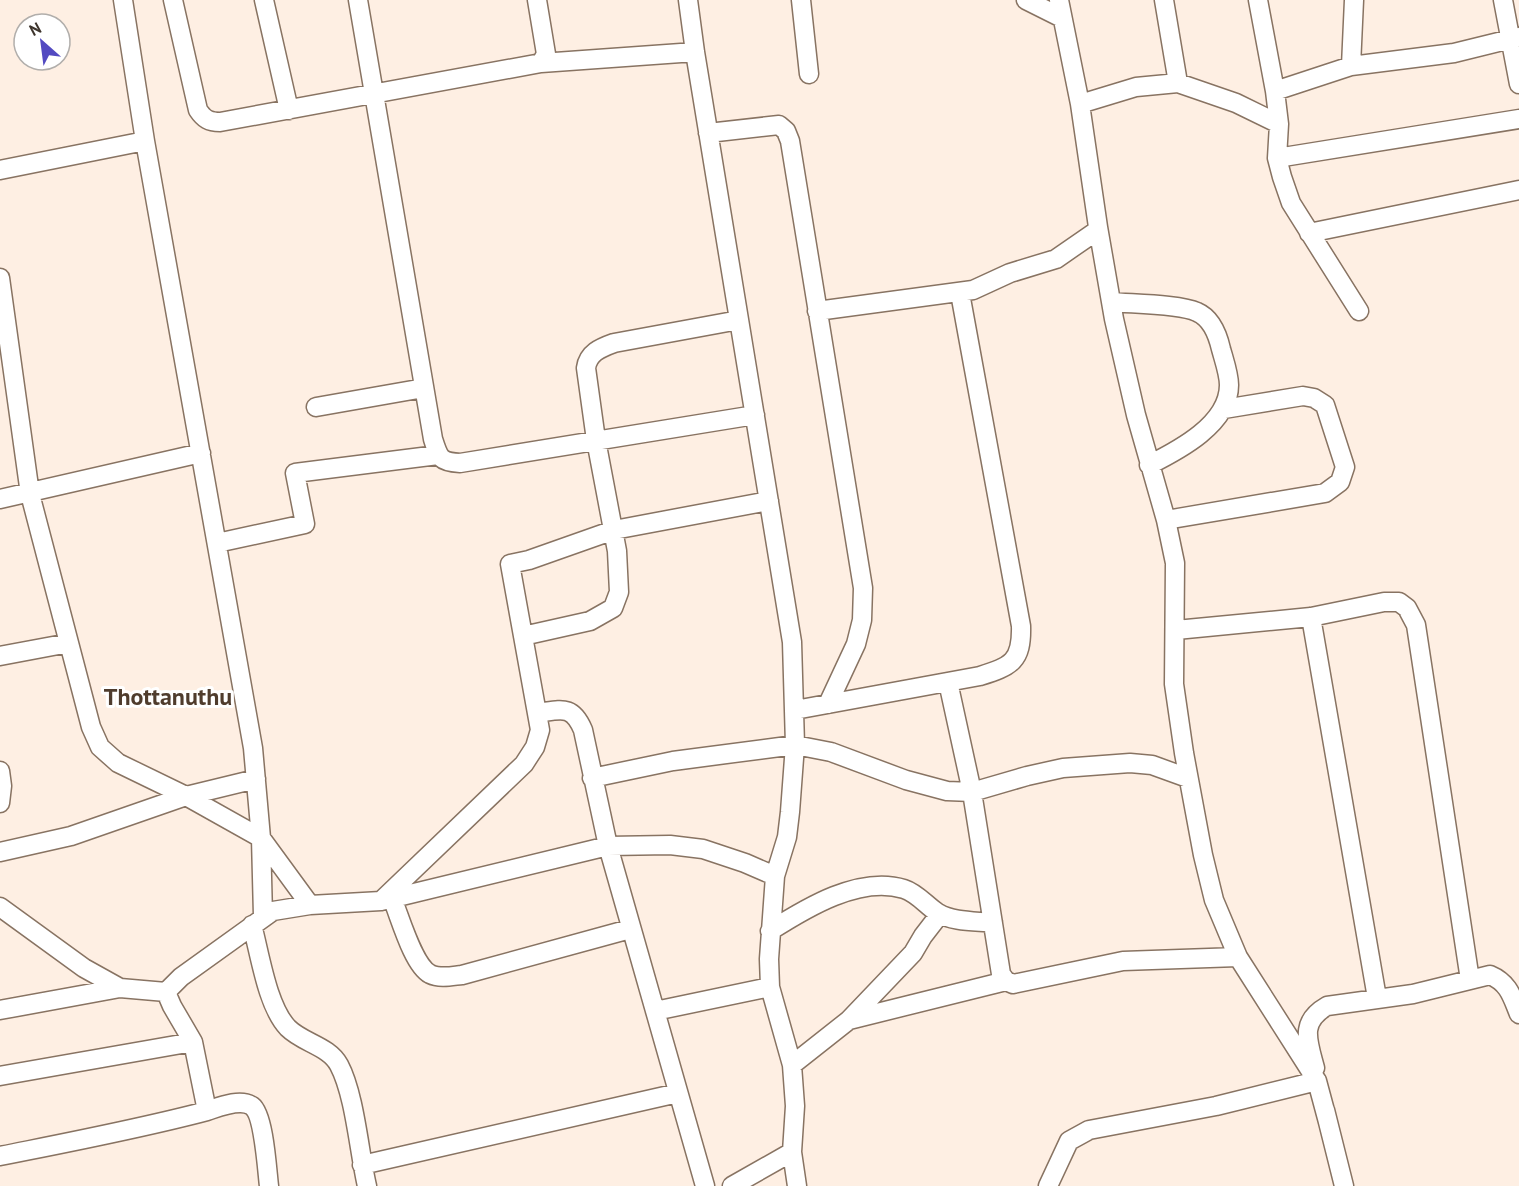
<svg xmlns="http://www.w3.org/2000/svg" width="1519" height="1186" font-family="'PT Sans',sans-serif">
<rect width="100%" height="100%" fill="#feefe3"/>
<g fill="none" stroke-linecap="round" stroke-linejoin="round">
<g stroke="#887362" stroke-width="21">
<path id="minor" d="M 123,0 L 145,141 L 253,748 L 261,838 L 263,916
M 173,0 L 198,110 C 204,119 209,122 220,122 L 541,63 L 546,54 L 537,0
M 264,0 L 289,110
M 358,0 L 433,439 C 439,458 440,462 460,463 L 755,415
M 688,0 L 695,52 L 792,642 L 795,745 L 790,812 L 787,837 L 775,876 L 769,959 L 770,987 L 792,1065 L 795,1106 L 792,1152 L 797,1186
M 801,0 L 809,74
M 1026,0 L 1062,18
M 1059,0 L 1080,104 L 1098,227 L 1114,319 L 1136,415 L 1166,520 L 1175,563 L 1174,684 L 1184,753 L 1203,855 L 1214,900 L 1238,957 L 1317,1081 L 1328,1122
M 1164,0 L 1178,83
M 1258,0 L 1275,91 L 1279,124 L 1277,158 L 1282,177 L 1291,203 L 1359,311
M 1503,0 L 1519,84
M 541,63 L 695,52
M 1351,66 L 1354,0
M 1275,91 L 1351,66 L 1454,53 L 1519,37
M 1080,104 L 1136,87 L 1178,83 L 1236,103 L 1279,124
M 708,133 L 779,125 L 786,131 L 790,141 L 863,588 L 862,620 L 856,644 L 828,704
M 1277,158 L 1519,119
M 0,170 L 145,141
M 1309,233 L 1519,190
M 0,278 L 30,494 L 91,727 L 100,747 L 118,763 L 186,796 L 261,838 L 310,905
M 1111,302 C 1132,304 1180,304 1197,312 C 1211,318 1218,336 1221,349 C 1224,360 1229,374 1229,385 C 1229,424 1179,450 1149,465
M 817,311 L 973,290 L 1010,273 L 1056,259 L 1098,230
M 316,407 L 424,388
M 0,499 L 201,453
M 1166,520 L 1325,493 L 1340,482 L 1345,467 L 1325,405 L 1314,398 L 1303,396 L 1224,409
M 217,543 L 305,524 L 295,473 L 438,455
M 1311,617 L 1377,998
M 1176,630 L 1311,617 L 1384,602 L 1399,602 L 1407,608 L 1416,625 L 1470,980
M 523,636 L 590,621 L 613,608 L 619,592 L 617,551 L 596,440 L 586,368 C 588,353 600,348 614,343 L 739,320
M 0,656 L 69,643
M 948,682 L 972,792 L 1001,974 L 1006,981 L 1013,984 L 1123,961 L 1238,957
M 795,710 L 980,676 C 1011,666 1022,662 1021,626 L 960,293
M 537,713 C 561,710 572,704 583,730 L 608,846 L 705,1186
M 0,771 L 2,786 L 0,803
M 592,778 L 673,761 L 795,745 L 831,752 L 906,780 L 947,791 L 972,792 L 1027,776 L 1063,768 L 1130,763 L 1152,765 L 1188,778
M 0,852 L 71,836 L 186,796 L 256,779
M 392,898 C 400,917 413,965 430,974 C 440,979 452,976 462,975 L 630,929
M 382,900 L 524,764 L 535,747 L 540,730 L 510,564 L 529,560 L 614,530 L 769,501
M 0,907 L 84,968 L 120,988 L 166,992
M 252,925 C 260,954 267,1006 288,1028 C 303,1043 329,1046 339,1065 C 355,1095 359,1152 367,1186
M 770,931 C 806,908 860,875 904,889 C 917,893 927,906 938,913 C 953,922 976,921 993,923
M 0,1010 L 120,988
M 655,1011 L 770,987
M 849,1020 L 1006,981
M 193,1042 L 172,1006 L 166,992 L 181,977 L 273,911 L 310,905 L 381,901 L 608,846 L 670,845 L 703,849 L 745,863 L 775,876
M 792,1065 L 849,1020 L 913,953 L 923,936 L 940,914
M 1315,1068 C 1308,1041 1299,1022 1327,1006 L 1413,994 L 1490,975 C 1509,983 1512,997 1519,1014
M 0,1076 L 193,1042 L 207,1111
M 1325,1110 L 1344,1186
M 0,1156 C 70,1142 139,1129 207,1111 C 219,1107 240,1098 252,1106 C 264,1115 267,1170 269,1186
M 362,1165 L 678,1093
M 732,1186 L 792,1152
M 1048,1186 L 1069,1141 L 1089,1130 L 1216,1106 L 1317,1081"/>
</g>
<use href="#minor" stroke="#fff" stroke-width="18"/>
</g>
<g text-anchor="middle" stroke-width="6" stroke-linejoin="round" paint-order="stroke">
<g font-size="24" font-weight="bold" fill="#4f3c2d" stroke="#fff">
<text x="168" y="705">Thottanuthu</text>
</g>
</g>
<g transform="translate(42 42) rotate(332)"><circle r="28" fill="#ffffff" stroke="#b1aeab" stroke-width="1.5"/>
<path d="M0-4.5L10 22L0 15L-10 22Z" fill="#534ac1"/>
<text y="-9" font-size="16" font-weight="bold" text-anchor="middle" fill="#3d342c">N</text>
</g>
</svg>
